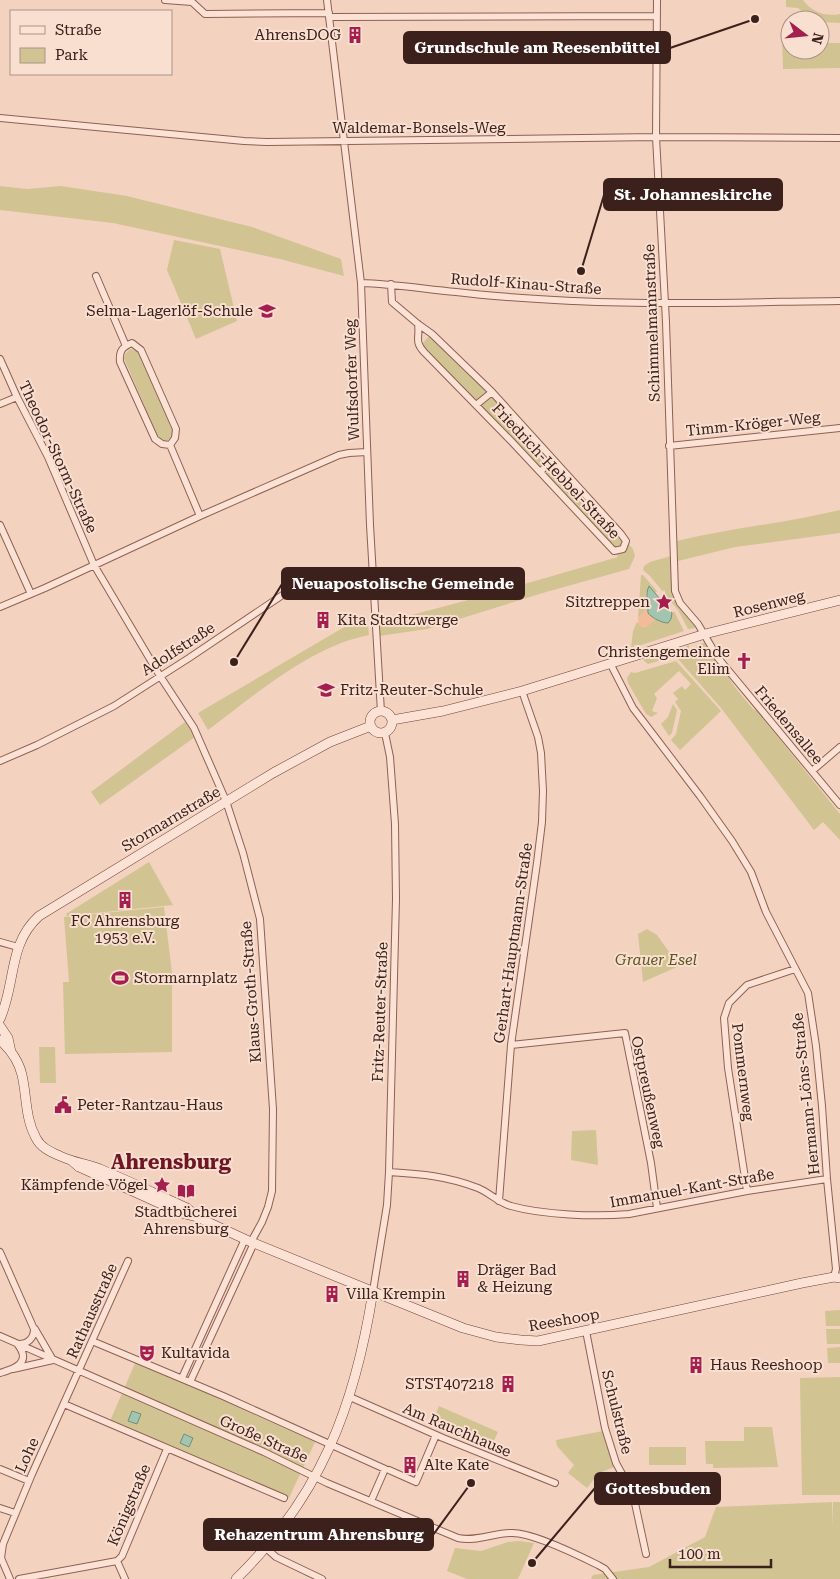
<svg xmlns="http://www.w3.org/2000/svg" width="840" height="1579" font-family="'Roboto Serif',serif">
<rect width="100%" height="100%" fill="#f3d2c0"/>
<path fill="#d2c392" d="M 786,0 L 803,0 C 812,12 825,17 840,14 L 840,23 L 820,22 L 820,20 L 811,19 L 798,8 L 786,7 Z
M 782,38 L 790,39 L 790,50 L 820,50 L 820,43 L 840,43 L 840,68 L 783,69 Z
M 0,186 L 27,189 L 61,186 L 127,196 L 252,227 L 341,259 L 344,276 L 280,259 L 113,223 L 0,210 Z
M 174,240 L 220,249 L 237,321 L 196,339 L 167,270 Z
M 429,336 L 462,366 L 523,428 L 633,549 L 635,556 L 629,569 L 546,592 L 427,629 L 379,636 L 378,624 L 483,596 L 618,557 L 609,543 L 429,354 L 422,344 Z
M 130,349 L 138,351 L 171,426 C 174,433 173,440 164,441 L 157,435 L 123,356 Z
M 840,510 L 840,533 L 735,547 L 678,561 L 677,541 C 731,528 786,523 840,510 Z
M 671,556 L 674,592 L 695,625 L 695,628 L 688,629 L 678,610 L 650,576 L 643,570 L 644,566 L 650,562 Z
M 641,575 L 643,575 L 657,591 L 655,593 L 649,586 L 646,594 L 648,607 L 638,618 Z
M 674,611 L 684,631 L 638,646 L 637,645 L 634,645 L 634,647 L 631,648 L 633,631 L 637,622 L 643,627 L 645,627 L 656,619 L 666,623 L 671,619 L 672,613 Z
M 368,625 L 369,635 C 311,646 255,695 208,730 L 198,713 L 346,626 Z
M 706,642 L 734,686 L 753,709 L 757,711 L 840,814 L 840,840 L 823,822 L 814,830 L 721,708 L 678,659 C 690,656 694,645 706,642 Z
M 689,645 L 689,649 L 686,653 L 648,664 L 643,660 L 665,653 L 666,656 L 687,649 L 686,646 Z
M 676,661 L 721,711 L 680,750 L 671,740 L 676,734 L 681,711 L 675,702 L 678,699 L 673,693 L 682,686 L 685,690 L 691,684 L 679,671 L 654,694 L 657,698 L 652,711 L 658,713 L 651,717 L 646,714 L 628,683 L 627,678 L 631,672 L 635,673 Z
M 673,704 L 677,710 L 672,733 L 669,736 L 661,724 L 668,717 Z
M 185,722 L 195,737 L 100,805 L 91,792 Z
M 149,862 L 173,905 L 67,916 L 66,914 Z
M 164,907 L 172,973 L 172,1052 L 65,1054 L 63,982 L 69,982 L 64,917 Z
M 647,929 L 657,935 L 679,966 L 643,982 L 638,934 Z
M 39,1047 L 55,1047 L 56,1083 L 40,1083 Z
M 596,1130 L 598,1165 L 571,1160 L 572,1131 Z
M 840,1310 L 840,1326 L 826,1326 L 825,1311 Z
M 826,1329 L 840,1329 L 840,1344 L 827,1344 Z
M 840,1347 L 840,1363 L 828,1363 L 827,1348 Z
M 136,1361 L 315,1442 L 289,1498 L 110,1421 Z
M 840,1377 L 840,1495 L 802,1495 L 800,1378 Z
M 439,1406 L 498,1432 L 490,1449 L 432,1423 Z
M 744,1427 L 772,1427 L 778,1467 L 713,1468 L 713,1464 L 706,1464 L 705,1441 L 744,1441 Z
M 603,1431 L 614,1467 L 599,1473 L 587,1488 L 568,1473 L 574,1465 L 557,1446 L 556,1440 Z
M 649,1447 L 686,1447 L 686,1465 L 649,1465 Z
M 832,1502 L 833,1527 L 833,1502 L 840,1502 L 840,1579 L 591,1579 L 593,1575 L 649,1567 L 705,1537 L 716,1507 Z
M 519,1541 L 534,1543 L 518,1579 L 467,1579 L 447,1571 L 455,1548 L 481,1551 L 508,1542 Z"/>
<path fill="#f2bb9a" d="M 648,607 L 648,613 L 656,619 L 648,626 L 642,627 L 639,625 L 638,618 Z"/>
<path fill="#a3c4af" stroke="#69947a" d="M 649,586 L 672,613 L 671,619 L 668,623 C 662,623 652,618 648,613 C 648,604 645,594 649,586 Z
M 132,1411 L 141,1414 L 137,1424 L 128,1421 Z
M 184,1434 L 193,1438 L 189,1447 L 180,1443 Z"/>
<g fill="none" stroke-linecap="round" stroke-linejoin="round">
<g stroke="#8e6055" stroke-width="8">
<path id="street" d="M 165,0 L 192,2 L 205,14 L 329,13
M 327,0 L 361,283 L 370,525 L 381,712
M 657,0 L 656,137 L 666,322 L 675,591 L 680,603 L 698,624 L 718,658 L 840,805
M 329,17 L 657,16
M 0,118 L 244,141 L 267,142 L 656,137 L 840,138
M 96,276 L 126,346
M 361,283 C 393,284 424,289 456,292 C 495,297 535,299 574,301 C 663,305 751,302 840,301
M 391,284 L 392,302 L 418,324 L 432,334 L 492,392 L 621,534 L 626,541 L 623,549 L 614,551 L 512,442 L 424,352 C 414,341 420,338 418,324
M 132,343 L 141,350 L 176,429 L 175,438 L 170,445 L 162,444 L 155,439 L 120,362 C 119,351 122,347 132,343 Z
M 0,359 L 17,397 L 48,457 L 94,565 L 160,676 L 194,728 L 226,801 L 243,853 L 260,919 L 273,1109 L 272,1191 L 268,1207 L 262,1222 L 251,1242
M 0,404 L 17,397
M 476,405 L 492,392
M 170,445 L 200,516
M 669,446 L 840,428
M 540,472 L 553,459
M 0,525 L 31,594
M 0,607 L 45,588 L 200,516 L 339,455 L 349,453 L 367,452
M 610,663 L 633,708 L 700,796 L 732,841 L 751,872 L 766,912 L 808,993 L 816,1046 L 822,1106 L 827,1179 L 836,1269 L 834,1277
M 0,761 L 37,745 L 114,706 L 189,658 L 287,592 L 312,581 L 341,575 L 372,571
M 812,771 L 840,747
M 0,942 L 18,947
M 511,1045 L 625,1033 L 651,1163 L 657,1208
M 389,1172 C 421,1174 447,1176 478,1188 C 490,1193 499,1203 511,1206 C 543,1215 595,1217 629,1214 L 747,1191 L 827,1179
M 747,1191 L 728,1068 L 724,1018 L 729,1003 L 747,985 L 795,969
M 499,1201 L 511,1045 L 537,863 L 542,822 L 543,791 L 541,753 L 538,737 L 522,691
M 0,1252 L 34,1329 C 34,1338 28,1344 19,1344
M 373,1291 L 387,1205 L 389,1172 L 396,899 L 395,824 L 390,757 L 385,733
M 586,1331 L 605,1428 L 616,1463 L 633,1494 L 646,1554
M 0,1336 L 264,1452 L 327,1483 L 458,1538 C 475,1542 494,1533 511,1533 C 532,1532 578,1555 598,1565 L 605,1569 L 613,1579
M 92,1341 L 223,1396 L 385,1469 L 371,1501
M 13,1369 L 53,1360 L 35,1329
M 0,1373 C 14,1369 32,1363 18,1345
M 182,1378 L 245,1239
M 190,1382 L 254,1243
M 350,1397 L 443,1438 L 555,1483
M 64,1404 L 284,1498
M 0,1469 L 29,1481
M 389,1470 L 416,1482 L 436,1435
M 0,1508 L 15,1513
M 266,1548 L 276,1557 L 322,1579
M 117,1561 L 125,1579
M 10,1579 L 1,1558 L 3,1544 L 32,1474 L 128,1261
M 19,1579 L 117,1561 L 122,1556 L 167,1449"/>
</g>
<g stroke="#704139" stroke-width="10">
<path id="secondary" d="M370 722a11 11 0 1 1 22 0a11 11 0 1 1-22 0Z
M 392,720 L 443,711 L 522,691 L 705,634 L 840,600
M 0,1019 C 16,983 8,944 39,916 L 273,773 L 330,742 L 371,726
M 0,1026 L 8,1038 L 11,1052
M 0,1040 C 10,1049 19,1062 22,1075 C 27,1097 25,1118 36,1138 C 41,1148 51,1152 60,1156 C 73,1162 87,1164 100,1169 C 129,1181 158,1195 187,1208 L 195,1215
M 72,1161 L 79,1167 L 181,1213 L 197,1217 L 251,1242 L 463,1328 L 496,1337 L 521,1340 L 538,1341 L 802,1283 L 834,1277 L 840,1278
M 236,1579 C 321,1496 355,1406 373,1291"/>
</g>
<use href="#street" stroke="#fce2d4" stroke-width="6"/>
<use href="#secondary" stroke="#fce2d4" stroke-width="9"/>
</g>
<defs>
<g id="building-bare" transform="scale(1.35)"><path d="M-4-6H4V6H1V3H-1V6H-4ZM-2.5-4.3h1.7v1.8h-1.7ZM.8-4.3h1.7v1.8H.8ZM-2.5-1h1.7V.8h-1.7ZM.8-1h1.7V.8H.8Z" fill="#a41e4f" stroke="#f9dfd0" stroke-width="2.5" paint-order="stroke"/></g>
<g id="school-bare" transform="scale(1.35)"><path d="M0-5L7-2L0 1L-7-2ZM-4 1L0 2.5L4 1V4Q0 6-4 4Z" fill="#a41e4f" stroke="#f9dfd0" stroke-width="2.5" paint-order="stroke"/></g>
<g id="sight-bare" transform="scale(1.35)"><path d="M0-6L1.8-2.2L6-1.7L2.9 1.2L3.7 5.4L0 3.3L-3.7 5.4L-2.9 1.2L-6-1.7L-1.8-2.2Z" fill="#a41e4f" stroke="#f9dfd0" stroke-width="2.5" paint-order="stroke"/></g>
<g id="church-bare" transform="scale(1.35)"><path d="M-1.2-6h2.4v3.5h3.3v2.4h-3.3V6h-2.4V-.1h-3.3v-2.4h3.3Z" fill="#a41e4f" stroke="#f9dfd0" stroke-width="2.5" paint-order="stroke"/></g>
<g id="stadium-bare" transform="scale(1.35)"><path d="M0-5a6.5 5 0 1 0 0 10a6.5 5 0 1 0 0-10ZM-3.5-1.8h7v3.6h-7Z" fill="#a41e4f" stroke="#f9dfd0" stroke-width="2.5" paint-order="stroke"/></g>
<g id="civic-bare" transform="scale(1.35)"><path d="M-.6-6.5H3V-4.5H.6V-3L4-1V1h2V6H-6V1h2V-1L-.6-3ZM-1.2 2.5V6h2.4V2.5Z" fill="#a41e4f" stroke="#f9dfd0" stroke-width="2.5" paint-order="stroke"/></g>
<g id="library-bare" transform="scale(1.35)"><path d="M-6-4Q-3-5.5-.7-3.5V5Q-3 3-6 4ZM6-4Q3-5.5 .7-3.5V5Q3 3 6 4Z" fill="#a41e4f" stroke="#f9dfd0" stroke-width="2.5" paint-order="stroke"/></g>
<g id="theatre-bare" transform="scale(1.35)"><path d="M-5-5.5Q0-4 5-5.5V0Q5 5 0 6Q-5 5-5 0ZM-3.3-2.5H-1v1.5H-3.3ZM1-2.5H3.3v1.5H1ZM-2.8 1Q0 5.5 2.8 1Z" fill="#a41e4f" stroke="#f9dfd0" stroke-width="2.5" paint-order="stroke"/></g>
</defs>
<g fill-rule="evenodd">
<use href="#building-bare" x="355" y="35"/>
<use href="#school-bare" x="267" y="311"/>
<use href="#sight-bare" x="664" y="602"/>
<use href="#building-bare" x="323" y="620"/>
<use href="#church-bare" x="744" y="661"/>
<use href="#school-bare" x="326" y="690"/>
<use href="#building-bare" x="125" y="900"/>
<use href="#stadium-bare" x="120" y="978"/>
<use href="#civic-bare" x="63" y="1105"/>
<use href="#sight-bare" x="162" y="1185"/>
<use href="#library-bare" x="186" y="1191"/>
<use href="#building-bare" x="463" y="1279"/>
<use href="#building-bare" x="332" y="1294"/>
<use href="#theatre-bare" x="147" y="1353"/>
<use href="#building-bare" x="696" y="1365"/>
<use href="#building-bare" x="508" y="1384"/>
<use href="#building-bare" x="410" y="1465"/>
</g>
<g text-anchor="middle" stroke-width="4" stroke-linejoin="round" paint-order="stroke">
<g font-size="15" fill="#3c201c" stroke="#f9dfd0" text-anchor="start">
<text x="341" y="40" text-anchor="end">AhrensDOG</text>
<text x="253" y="316" text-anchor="end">Selma-Lagerlöf-Schule</text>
<text x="650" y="607" text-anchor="end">Sitztreppen</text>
<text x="337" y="625">Kita Stadtzwerge</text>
<text x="730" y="657" text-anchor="end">Christengemeinde<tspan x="730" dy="17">Elim</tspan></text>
<text x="340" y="695">Fritz-Reuter-Schule</text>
<text x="125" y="926" text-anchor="middle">FC Ahrensburg<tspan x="125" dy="17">1953 e.V.</tspan></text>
<text x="134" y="983">Stormarnplatz</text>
<text x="77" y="1110">Peter-Rantzau-Haus</text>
<text x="148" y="1190" text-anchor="end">Kämpfende Vögel</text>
<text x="186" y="1217" text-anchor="middle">Stadtbücherei<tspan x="186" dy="17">Ahrensburg</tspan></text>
<text x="477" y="1275">Dräger Bad<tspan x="477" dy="17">&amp; Heizung</tspan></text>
<text x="346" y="1299">Villa Krempin</text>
<text x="161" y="1358">Kultavida</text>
<text x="710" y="1370">Haus Reeshoop</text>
<text x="494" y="1389" text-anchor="end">STST407218</text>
<text x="424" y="1470">Alte Kate</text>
</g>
<g font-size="15" fill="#3c201c" stroke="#f9dfd0">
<text x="419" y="133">Waldemar-Bonsels-Weg</text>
<text transform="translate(526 284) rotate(4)" y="5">Rudolf-Kinau-Straße</text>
<text transform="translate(652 323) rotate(-92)" y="5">Schimmelmannstraße</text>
<text transform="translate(352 380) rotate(-92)" y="5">Wulfsdorfer Weg</text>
<text transform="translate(753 424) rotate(-6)" y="5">Timm-Kröger-Weg</text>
<text transform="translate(58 457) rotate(65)" y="5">Theodor-Storm-Straße</text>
<text transform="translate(556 471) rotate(47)" y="5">Friedrich-Hebbel-Straße</text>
<text transform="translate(769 604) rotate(-14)" y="5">Rosenweg</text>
<text transform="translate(178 649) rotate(-33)" y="5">Adolfstraße</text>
<text transform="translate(789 725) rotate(50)" y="5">Friedensallee</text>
<text transform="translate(171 819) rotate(-31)" y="5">Stormarnstraße</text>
<text transform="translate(513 943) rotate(-82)" y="5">Gerhart-Hauptmann-Straße</text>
<text transform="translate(251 992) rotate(-94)" y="5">Klaus-Groth-Straße</text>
<text transform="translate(380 1012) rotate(-88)" y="5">Fritz-Reuter-Straße</text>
<text transform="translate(743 1072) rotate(83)" y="5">Pommernweg</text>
<text transform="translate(648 1092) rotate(78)" y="5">Ostpreußenweg</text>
<text transform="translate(806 1094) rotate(-96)" y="5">Hermann-Löns-Straße</text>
<text transform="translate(692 1188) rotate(-10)" y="5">Immanuel-Kant-Straße</text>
<text transform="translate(92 1311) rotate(-66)" y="5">Rathausstraße</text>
<text transform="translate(564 1320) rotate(-10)" y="5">Reeshoop</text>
<text transform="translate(617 1412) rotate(76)" y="5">Schulstraße</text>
<text transform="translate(457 1430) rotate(23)" y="5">Am Rauchhause</text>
<text transform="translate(264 1439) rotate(24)" y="5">Große Straße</text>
<text transform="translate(27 1455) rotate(-66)" y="5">Lohe</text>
<text transform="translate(129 1505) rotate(-67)" y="5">Königstraße</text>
</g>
<g font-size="15" font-style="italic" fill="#5b5520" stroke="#f9dfd0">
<text x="656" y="965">Grauer Esel</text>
</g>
<g font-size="20" font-weight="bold" fill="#6e1623" stroke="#f9dfd0">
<text x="171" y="1169">Ahrensburg</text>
</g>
</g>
<path fill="none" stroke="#3c201c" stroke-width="2" d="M755 19L670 48M581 271L604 195M234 662L282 584M532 1563L595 1488M471 1483L433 1535"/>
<g fill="#3c201c" stroke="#f9dfd0" stroke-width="2">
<circle cx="755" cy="19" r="5"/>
<circle cx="581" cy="271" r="5"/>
<circle cx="234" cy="662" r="5"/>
<circle cx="532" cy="1563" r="5"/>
<circle cx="471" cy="1483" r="5"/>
</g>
<g fill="#3c201c" stroke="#3c201c" stroke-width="2">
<rect x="404" y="32" width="266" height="31" rx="5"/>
<rect x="604" y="179" width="178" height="31" rx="5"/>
<rect x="282" y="568" width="242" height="31" rx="5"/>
<rect x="595" y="1473" width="125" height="31" rx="5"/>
<rect x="204" y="1519" width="229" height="31" rx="5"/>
</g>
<g font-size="16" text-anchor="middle" font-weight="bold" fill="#fff">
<text x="537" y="53">Grundschule am Reesenbüttel</text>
<text x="693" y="200">St. Johanneskirche</text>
<text x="403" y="589">Neuapostolische Gemeinde</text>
<text x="658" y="1494">Gottesbuden</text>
<text x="319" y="1540">Rehazentrum Ahrensburg</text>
</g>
<rect x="10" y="10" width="162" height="65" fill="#f9dfd0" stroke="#ad9388"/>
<rect x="20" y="26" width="25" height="8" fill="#fce2d4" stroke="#ad9388"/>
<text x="55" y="35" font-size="15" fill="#3c201c">Straße</text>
<rect x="20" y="48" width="25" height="15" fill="#d2c392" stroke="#ad9388"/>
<text x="55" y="60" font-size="15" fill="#3c201c">Park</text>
<g transform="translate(805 35) rotate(106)"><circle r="24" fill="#f9dfd0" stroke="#ad9388"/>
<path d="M0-4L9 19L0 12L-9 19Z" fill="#a41e4f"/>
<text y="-8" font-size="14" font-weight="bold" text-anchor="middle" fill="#3c201c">N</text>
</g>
<path d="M670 1559v8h101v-8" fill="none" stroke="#3c201c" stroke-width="2.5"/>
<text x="678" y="1559" font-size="15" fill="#3c201c" stroke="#f9dfd0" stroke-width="4" paint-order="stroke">100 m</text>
</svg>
